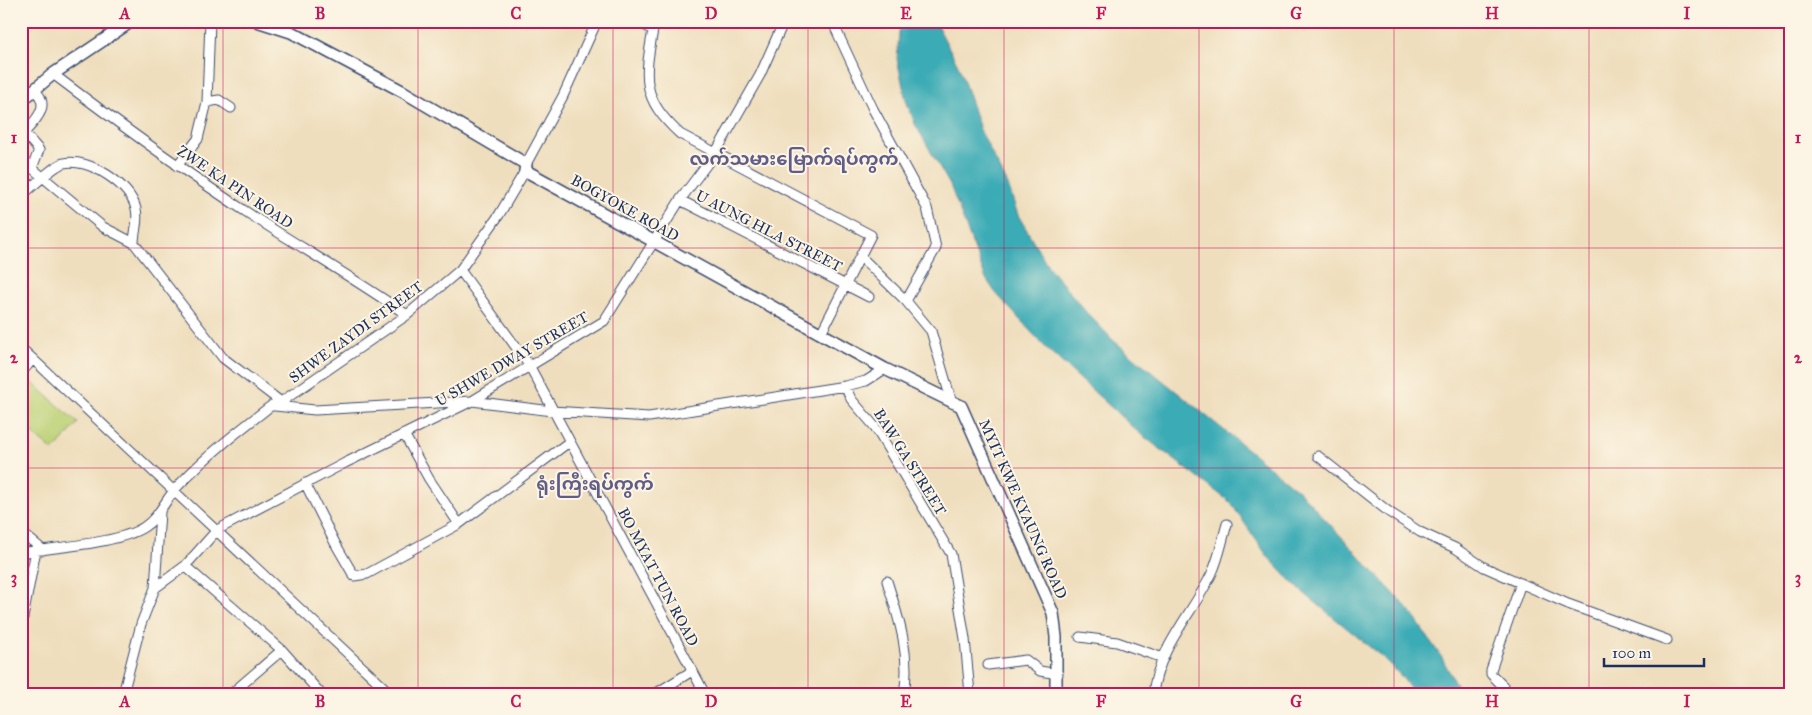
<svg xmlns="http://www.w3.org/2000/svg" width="1812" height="715" font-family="'IM FELL Great Primer','Noto Sans Myanmar',serif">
<rect width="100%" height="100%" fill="#fcf5e5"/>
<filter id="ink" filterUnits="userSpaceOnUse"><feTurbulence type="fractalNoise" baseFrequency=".02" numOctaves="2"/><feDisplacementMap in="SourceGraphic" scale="10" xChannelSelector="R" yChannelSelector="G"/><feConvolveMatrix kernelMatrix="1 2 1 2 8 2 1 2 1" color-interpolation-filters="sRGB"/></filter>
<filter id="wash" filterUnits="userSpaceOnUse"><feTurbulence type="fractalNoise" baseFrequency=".0096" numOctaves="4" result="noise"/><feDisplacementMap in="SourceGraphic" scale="20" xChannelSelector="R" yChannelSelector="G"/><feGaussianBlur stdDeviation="1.12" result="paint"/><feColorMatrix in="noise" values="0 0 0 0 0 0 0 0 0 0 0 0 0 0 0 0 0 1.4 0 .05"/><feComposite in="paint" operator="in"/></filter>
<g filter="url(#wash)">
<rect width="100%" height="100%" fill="#efdebd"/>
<path fill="#bbd174" stroke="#6b8069" d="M 28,379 L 78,423 L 53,451 L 21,423 L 21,387 Z"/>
<path fill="#3aabb5" stroke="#2a6d8a" d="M 900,21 L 935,21 L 959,67 L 981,132 L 1008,185 L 1018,215 L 1048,266 L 1086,312 L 1114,341 L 1299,491 L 1410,611 L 1442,658 L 1461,694 L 1414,694 L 1402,677 L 1382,657 L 1299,589 L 1268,557 L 1230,502 L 1138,432 L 1044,346 L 995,292 L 985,277 L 950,185 L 915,124 L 906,100 L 897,59 Z"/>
</g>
<g filter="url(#ink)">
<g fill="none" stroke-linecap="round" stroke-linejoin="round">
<g stroke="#3b496c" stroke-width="11">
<path id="minor" d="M 636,21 L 653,30 C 644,79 641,98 680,134 L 871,235 L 821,333
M 832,21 L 873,109 L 927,208 L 936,248 L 906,301
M 53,74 C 119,124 185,172 254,217 C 305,250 357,280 407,315
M 207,102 L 219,100 L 231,108
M 21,159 L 103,227 L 134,243 L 223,358 L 285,405
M 526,164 L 563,96 L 597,21
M 177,166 L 198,139 L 207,102 L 210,21
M 32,168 L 39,150 L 24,133 C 36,120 52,105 34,90
M 21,196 C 30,189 54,165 64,163 C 88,157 131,185 136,209 C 139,221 134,232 134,243
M 680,200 L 869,297
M 861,257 L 906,301 L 931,331 L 952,403
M 460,270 L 529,365 L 705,694
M 21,348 L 391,694
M 21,373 L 33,359
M 845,386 L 851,399 L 875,427 L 951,554 L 965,639 L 970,694
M 275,406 L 315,410 L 472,401 L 552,411 L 649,417 L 845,386 L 866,381 L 885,369
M 404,434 L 429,479 L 459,524 L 569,442
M 1318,456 L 1389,512 L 1420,532 L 1455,548 L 1484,567 L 1568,604 L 1667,640
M 305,483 L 335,543 L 354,576 L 367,574 L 459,524
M 21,532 L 43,550
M 21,553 C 53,547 118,544 144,527 C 160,517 166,497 180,484 C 208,454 240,430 272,405 L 281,402 L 407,315 L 460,270 L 499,215 L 525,171
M 185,566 L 282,650 L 321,694
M 887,581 C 899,619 911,654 904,694
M 155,588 L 185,566 L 217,530 L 345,463 L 472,401 L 604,321 L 680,200 L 716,152 L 760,75 L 784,21
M 21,628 L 36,550
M 1080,637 L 1117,642 L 1163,658
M 988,665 L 1026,660 L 1040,671 L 1058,674
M 123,694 L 141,624 L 155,588 L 160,512
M 231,694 L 282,650
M 655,694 L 692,671
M 1153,694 C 1158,648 1193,613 1212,573 C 1219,558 1222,541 1227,524
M 1500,694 L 1505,688 L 1491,674 L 1491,670 L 1521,583"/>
</g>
<g stroke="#3b496c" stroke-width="14">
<path id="major" d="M 257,21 L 291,32 L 402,91 L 526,164 L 525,171 L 528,172 L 885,369 L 961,406 L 1053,613 L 1056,637 L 1056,694
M 21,101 L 53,74 L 132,21"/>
</g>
<use href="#minor" stroke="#fff" stroke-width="9"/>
<use href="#major" stroke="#fff" stroke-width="11"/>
</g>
</g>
<path fill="none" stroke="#c2185b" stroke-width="1" stroke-opacity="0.55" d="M 223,21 L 223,694M 418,21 L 418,694M 613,21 L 613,694M 808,21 L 808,694M 1004,21 L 1004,694M 1199,21 L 1199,694M 1394,21 L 1394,694M 1589,21 L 1589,694M 21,248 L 1791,248M 21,468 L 1791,468"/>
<g text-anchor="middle" stroke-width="4" stroke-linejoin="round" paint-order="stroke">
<g font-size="15" fill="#1b2f5e" stroke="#fcf5e5">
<text transform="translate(235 187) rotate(34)" y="5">ZWE KA PIN ROAD</text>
<text transform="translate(625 208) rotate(29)" y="5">BOGYOKE ROAD</text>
<text transform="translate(769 231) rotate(27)" y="5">U AUNG HLA STREET</text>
<text transform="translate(356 332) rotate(-36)" y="5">SHWE ZAYDI STREET</text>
<text transform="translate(512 359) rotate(-30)" y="5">U SHWE DWAY STREET</text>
<text transform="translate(910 462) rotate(58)" y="5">BAW GA STREET</text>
<text transform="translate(1023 509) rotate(66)" y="5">MYIT KWE KYAUNG ROAD</text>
<text transform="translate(658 577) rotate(62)" y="5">BO MYAT TUN ROAD</text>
</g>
<g font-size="18" font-weight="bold" fill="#615d89" stroke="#fcf5e5">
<text x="794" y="165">လက်သမားမြောက်ရပ်ကွက်</text>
<text x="595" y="490">ရုံးကြီးရပ်ကွက်</text>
</g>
</g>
<rect width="1812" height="715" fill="none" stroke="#fcf5e5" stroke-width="55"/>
<path d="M1604 658v8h100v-8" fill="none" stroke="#1b2f5e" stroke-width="2.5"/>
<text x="1612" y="658" font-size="15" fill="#1b2f5e" stroke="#fcf5e5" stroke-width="4" paint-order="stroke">100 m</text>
<rect x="28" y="28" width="1756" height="660" fill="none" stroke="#c2185b" stroke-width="2"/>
<g font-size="16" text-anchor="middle" font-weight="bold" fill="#c2185b">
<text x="125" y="19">A</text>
<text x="320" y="19">B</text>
<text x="516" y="19">C</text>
<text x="711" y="19">D</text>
<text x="906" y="19">E</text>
<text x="1101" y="19">F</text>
<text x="1296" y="19">G</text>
<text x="1492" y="19">H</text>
<text x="1687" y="19">I</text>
<text x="14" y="143">1</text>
<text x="1798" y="143">1</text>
<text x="14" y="363">2</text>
<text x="1798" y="363">2</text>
<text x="14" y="583">3</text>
<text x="1798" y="583">3</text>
<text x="125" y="707">A</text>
<text x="320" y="707">B</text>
<text x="516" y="707">C</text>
<text x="711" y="707">D</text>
<text x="906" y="707">E</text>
<text x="1101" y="707">F</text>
<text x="1296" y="707">G</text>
<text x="1492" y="707">H</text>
<text x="1687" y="707">I</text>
</g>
</svg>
